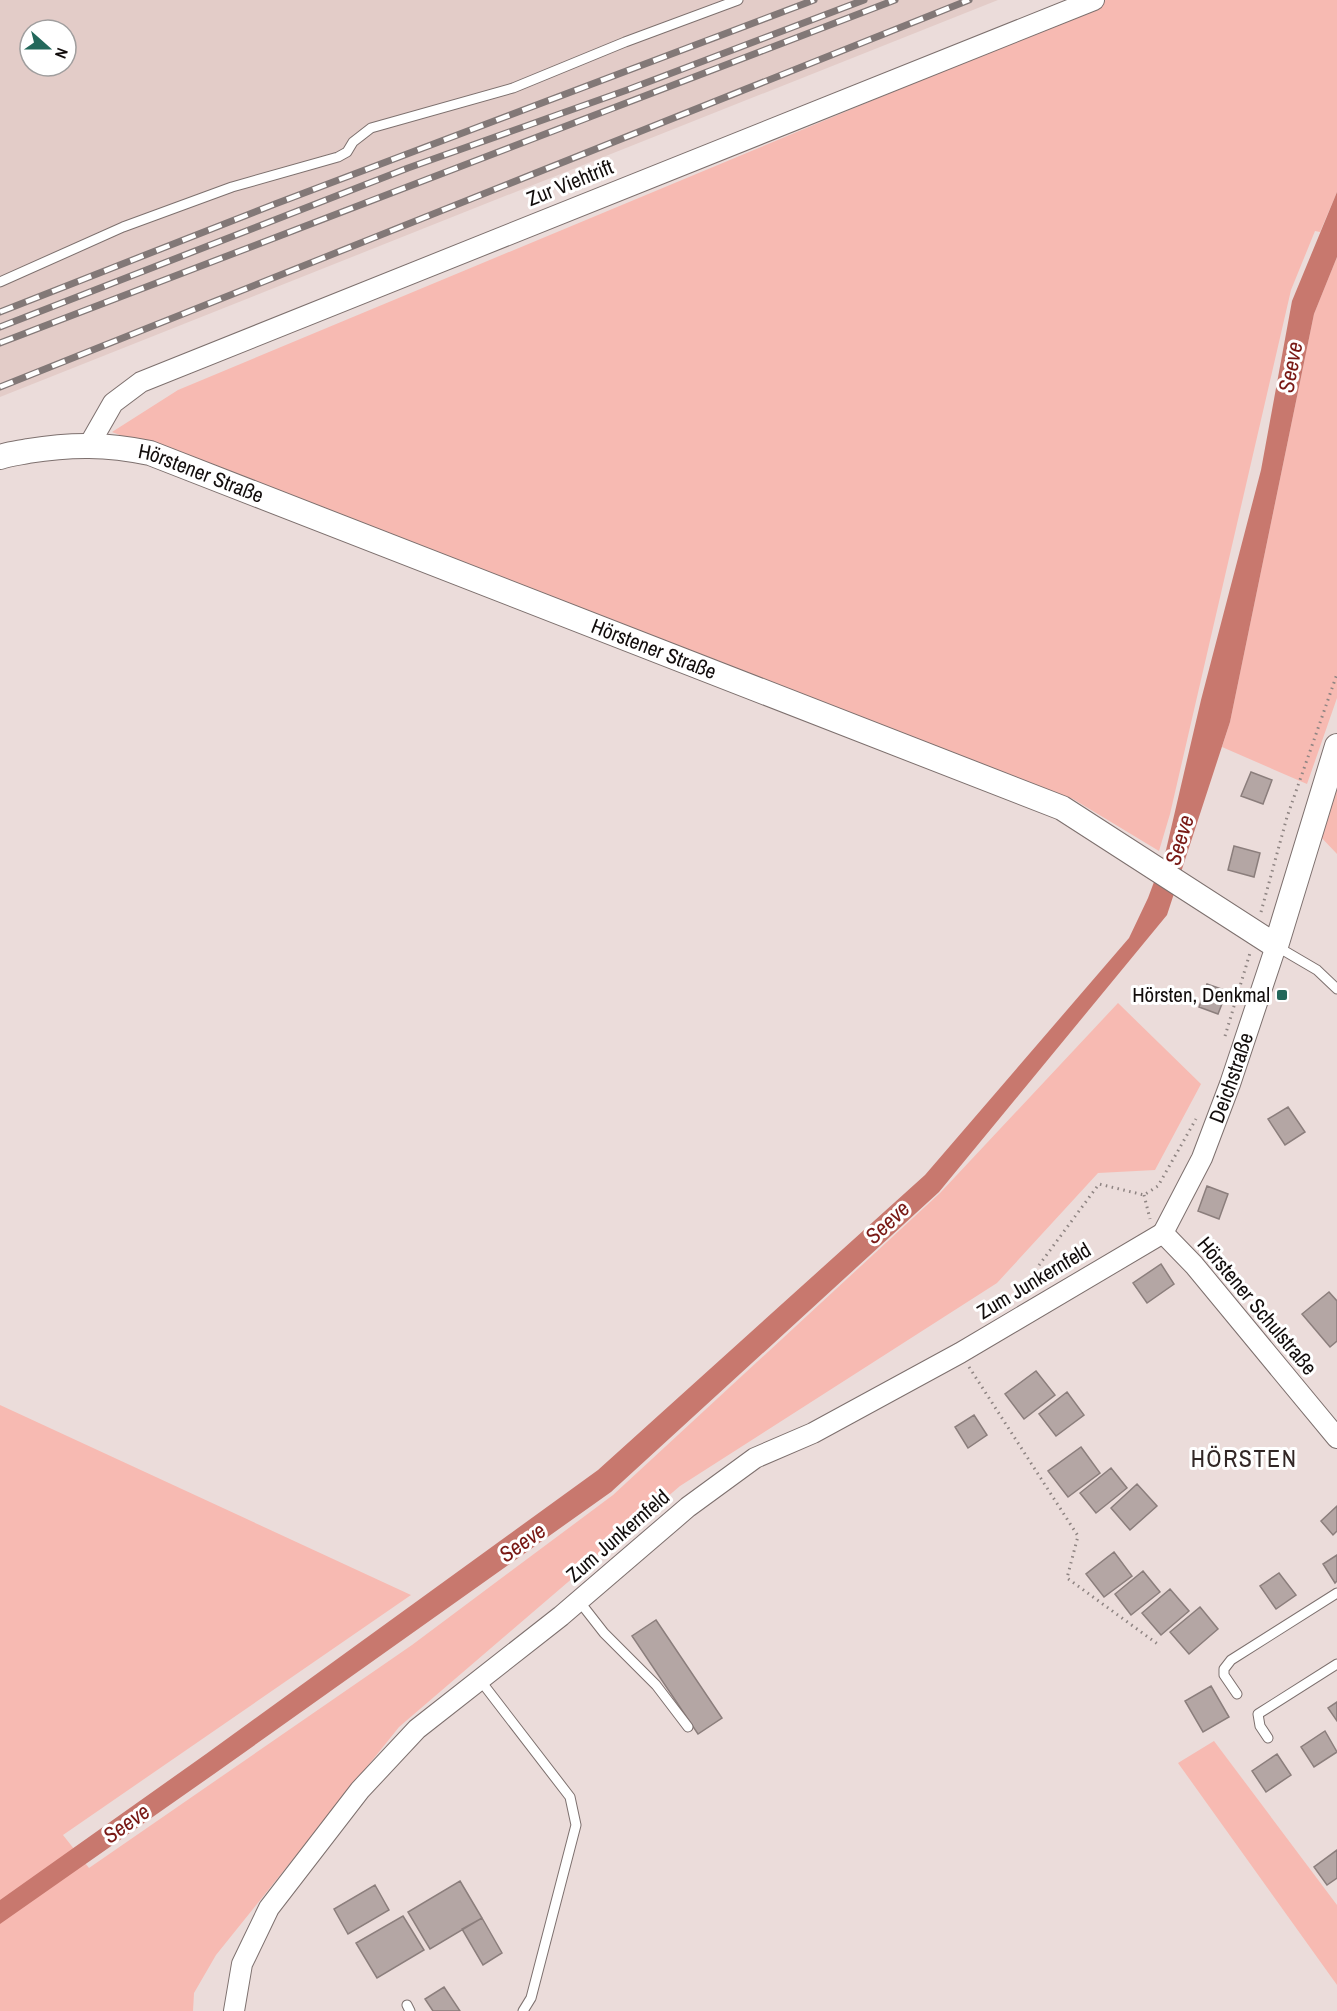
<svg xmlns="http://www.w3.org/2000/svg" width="1337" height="2011" font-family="'Archivo Narrow',sans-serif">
<rect width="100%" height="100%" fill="#ebdcda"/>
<path fill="#e3ccc8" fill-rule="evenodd" d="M 0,0 L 998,0 L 0,397 ZM 30,30 L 66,30 L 66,66 L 30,66 Z"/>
<path fill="#f7bab2" d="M 1106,0 L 1337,0 L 1337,192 L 1320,232 L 1315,231 L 1291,290 L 1170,814 L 1159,851 L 1073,799 L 112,432 L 178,390 L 907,86 Z
M 1337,257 L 1337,698 L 1307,784 L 1222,747 L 1230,722 L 1314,314 Z
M 1337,775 L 1337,854 L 1319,835 Z
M 1118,1003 L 1201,1084 L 1155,1170 L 1098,1173 L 997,1283 L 680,1486 L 399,1727 L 216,1955 L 194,1993 L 193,2011 L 0,2011 L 0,1405 L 411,1595 L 63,1835 L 89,1868 L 412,1645 L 613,1495 L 940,1193 Z
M 1214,1741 L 1337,1905 L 1337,1985 L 1178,1763 Z"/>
<path fill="#c8786e" d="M 1337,192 L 1337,257 L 1314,314 L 1230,722 L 1167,915 L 939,1192 L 611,1492 L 214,1774 L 0,1924 L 0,1900 L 206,1754 L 598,1470 L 925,1175 L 1129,938 L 1148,898 L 1166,850 L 1201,700 L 1261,470 L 1292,301 Z"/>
<path fill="#b4a6a4" stroke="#8b7e7c" stroke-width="1.5" d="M 1251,772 L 1272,780 L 1263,804 L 1241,796 Z
M 1234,846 L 1260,853 L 1254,877 L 1228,870 Z
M 1207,984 L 1227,991 L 1218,1014 L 1199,1007 Z
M 1288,1107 L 1305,1132 L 1285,1145 L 1268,1119 Z
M 1207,1186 L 1228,1194 L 1219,1219 L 1198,1211 Z
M 1161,1264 L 1174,1284 L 1147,1303 L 1133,1283 Z
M 1329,1292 L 1337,1301 L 1337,1341 L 1330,1347 L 1302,1314 Z
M 1036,1371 L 1055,1395 L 1024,1419 L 1005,1394 Z
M 1067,1392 L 1084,1415 L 1056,1436 L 1039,1414 Z
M 974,1415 L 987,1435 L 968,1448 L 955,1427 Z
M 1081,1447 L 1100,1473 L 1068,1497 L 1048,1471 Z
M 1111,1468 L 1127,1488 L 1096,1513 L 1080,1493 Z
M 1137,1484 L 1157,1506 L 1130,1530 L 1111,1508 Z
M 1337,1506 L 1337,1531 L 1333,1535 L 1321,1521 Z
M 1114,1552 L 1132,1576 L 1104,1597 L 1086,1574 Z
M 1337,1555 L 1337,1581 L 1335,1583 L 1323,1564 Z
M 1143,1571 L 1160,1592 L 1131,1615 L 1115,1594 Z
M 1279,1573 L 1296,1595 L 1276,1609 L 1260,1586 Z
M 1170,1589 L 1189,1611 L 1161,1635 L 1142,1613 Z
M 1200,1607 L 1218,1629 L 1189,1654 L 1170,1632 Z
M 656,1620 L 722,1718 L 698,1734 L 632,1636 Z
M 1211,1686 L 1229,1717 L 1203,1732 L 1185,1701 Z
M 1337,1702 L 1337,1721 L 1328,1708 Z
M 1325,1731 L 1337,1752 L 1314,1767 L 1301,1747 Z
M 1277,1754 L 1291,1775 L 1266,1792 L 1252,1771 Z
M 1337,1850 L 1337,1878 L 1327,1885 L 1314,1867 Z
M 460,1881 L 482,1918 L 430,1949 L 408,1912 Z
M 375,1885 L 389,1910 L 348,1934 L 334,1909 Z
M 403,1916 L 424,1950 L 377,1978 L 356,1943 Z
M 482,1918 L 502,1953 L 483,1965 L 462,1929 Z
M 444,1987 L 460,2011 L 433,2011 L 425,1999 Z"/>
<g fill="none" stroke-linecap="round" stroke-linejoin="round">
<g stroke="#7d706e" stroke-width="11">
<path id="service" d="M 0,282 L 123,227 L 232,187 L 338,157 L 347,152 L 353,142 L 371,128 L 513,88 L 625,42 L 738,0
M 1276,946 L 1317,970 L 1337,989
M 579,1601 L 604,1633 L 656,1685 L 688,1727
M 480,1680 L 570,1797 L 576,1825 L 531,1998 L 523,2011
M 1237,1694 L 1224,1675 L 1224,1669 L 1231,1660 L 1337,1593
M 1268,1738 L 1260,1726 L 1258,1714 L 1337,1664
M 407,2005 L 410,2011"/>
</g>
<g stroke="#7d706e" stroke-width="22">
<g id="minor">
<path d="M 89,445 L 113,403 L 141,382 L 1094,0"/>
<path id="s1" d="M 1163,1233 L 1202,1158 L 1230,1084 L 1276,946"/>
<path d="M 1163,1233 L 1194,1265 L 1337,1438"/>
<path d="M 234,2011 L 242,1964 L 269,1908 L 360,1790 L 417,1729 L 561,1616 L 688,1507 L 755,1458 L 813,1433 L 960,1353 L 1163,1233"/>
</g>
</g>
<g stroke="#7d706e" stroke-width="26">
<g id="tertiary">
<path id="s2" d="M 0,457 C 9,454 18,453 28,451 C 72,444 106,444 150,453 L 1062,808 L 1276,946 L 1337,746"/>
</g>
</g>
<path stroke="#8e8482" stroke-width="3" stroke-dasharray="1.5 4.5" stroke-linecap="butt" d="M 1261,912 L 1287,817 L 1337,674
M 1225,1036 L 1250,953
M 1144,1195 L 1150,1219
M 1014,1299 L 1099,1184 L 1144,1195 L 1158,1186 L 1196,1119
M 969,1367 L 1078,1536 L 1067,1578 L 1159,1645"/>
<use href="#service" stroke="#fff" stroke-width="9"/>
<use href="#minor" stroke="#fff" stroke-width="20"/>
<use href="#tertiary" stroke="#fff" stroke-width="24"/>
<g stroke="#827877" stroke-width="7">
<path id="rail" d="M 0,312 L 275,204 L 814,0
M 0,327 L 408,168 L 627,90 L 864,0
M 0,343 L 895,0
M 0,387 L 969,0"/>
</g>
<use href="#rail" stroke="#fff" stroke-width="4.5" stroke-dasharray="14" stroke-linecap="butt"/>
</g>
<rect fill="#23685b" stroke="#fff" stroke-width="2" x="1276" y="989" width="12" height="12" rx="3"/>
<g text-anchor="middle" stroke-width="6" stroke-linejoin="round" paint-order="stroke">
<g font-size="21" fill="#120d0c" stroke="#fff">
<text transform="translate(570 183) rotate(-22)" y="7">Zur Viehtrift</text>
<text dy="7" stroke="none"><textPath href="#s2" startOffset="206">Hörstener Straße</textPath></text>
<text dy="7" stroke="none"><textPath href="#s2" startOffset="692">Hörstener Straße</textPath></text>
<text dy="7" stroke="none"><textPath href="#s1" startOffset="170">Deichstraße</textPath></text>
<text transform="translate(1034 1281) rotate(-31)" y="7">Zum Junkernfeld</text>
<text transform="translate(1257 1306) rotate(50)" y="7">Hörstener Schulstraße</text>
<text transform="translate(618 1536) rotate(-41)" y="7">Zum Junkernfeld</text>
</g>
<g font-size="21" fill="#120d0c" stroke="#fff" text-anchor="end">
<text x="1270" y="1002">Hörsten, Denkmal</text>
</g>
<g font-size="22" font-style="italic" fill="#791915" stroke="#fff">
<text transform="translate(1290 367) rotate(-79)" y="8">Seeve</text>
<text transform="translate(1179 840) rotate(-73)" y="8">Seeve</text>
<text transform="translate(887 1222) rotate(-43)" y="8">Seeve</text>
<text transform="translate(522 1542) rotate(-35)" y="8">Seeve</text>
<text transform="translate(126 1823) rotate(-35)" y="8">Seeve</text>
</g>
<g font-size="24" letter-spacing="1.5" fill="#322726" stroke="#fff">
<text x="1244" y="1467">HÖRSTEN</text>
</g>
</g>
<g transform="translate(48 48) rotate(111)"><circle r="28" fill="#ffffff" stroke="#a09e9e" stroke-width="1.5"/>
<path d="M0-4.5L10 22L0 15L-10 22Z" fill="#23685b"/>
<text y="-9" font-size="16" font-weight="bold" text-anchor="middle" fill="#120d0c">N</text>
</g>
</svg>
